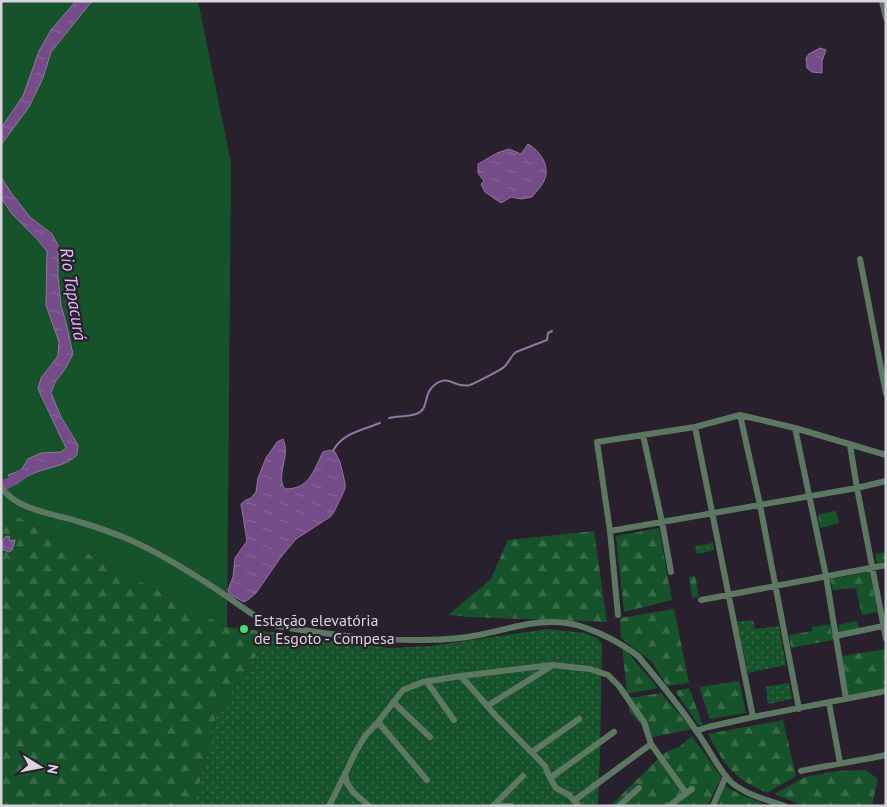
<svg xmlns="http://www.w3.org/2000/svg" width="887" height="807" font-family="'PT Sans',sans-serif">
<defs>
<pattern id="forest-firs" width="22" height="20" patternUnits="userSpaceOnUse" patternTransform="scale(1.25)"><rect width="22" height="20" fill="#17532a"/><path d="M5 1l3.5 6h-7zM16 11l3.5 6h-7z" fill="#386b48"/></pattern>
<pattern id="garden-dots" width="8" height="8" patternUnits="userSpaceOnUse" patternTransform="scale(1.25)"><rect width="8" height="8" fill="#17532a"/><path d="M2 2h.1M6 6h.1" fill="none" stroke="#386b48" stroke-width="1.8" stroke-linecap="round"/></pattern>
<pattern id="water-ripples" width="26" height="14" patternUnits="userSpaceOnUse" patternTransform="scale(1.25)"><rect width="26" height="14" fill="#744c88"/><path d="M2 4q2-2 4 0t4 0M15 11q2-2 4 0t4 0" fill="none" stroke="#876598"/></pattern>
</defs>
<rect width="100%" height="100%" fill="#28202c"/>
<path fill="#17532a" d="M 1,1 L 198,1 L 231,163 L 227,627 L 1,508 Z"/>
<path fill="url(#forest-firs)" d="M 1,508 L 227,627 L 272,632 L 216,717 L 194,806 L 1,806 Z
M 836,511 L 839,523 L 820,528 L 818,514 Z
M 659,528 L 672,600 L 624,612 L 616,536 Z
M 594,531 L 607,622 L 469,617 L 448,615 L 491,579 L 508,540 Z
M 886,552 L 886,561 L 877,563 L 875,554 Z
M 870,572 L 877,612 L 862,615 L 856,588 L 833,590 L 830,579 Z
M 695,575 L 699,597 L 692,598 L 689,577 Z
M 674,609 L 689,683 L 667,686 L 652,662 L 621,638 L 620,618 Z
M 857,621 L 859,629 L 839,633 L 838,625 Z
M 830,624 L 833,640 L 791,648 L 789,635 L 812,631 L 812,627 Z
M 622,646 L 658,688 L 627,694 Z
M 885,649 L 886,655 L 886,689 L 848,696 L 842,656 Z
M 739,681 L 746,713 L 710,719 L 699,687 Z
M 689,688 L 703,725 L 699,726 L 675,691 Z
M 661,693 L 692,729 L 653,737 L 629,711 L 628,698 Z
M 783,720 L 796,776 L 767,793 C 734,779 724,765 708,734 Z
M 692,736 L 721,777 L 708,806 L 610,806 L 664,753 L 679,747 Z
M 866,770 L 878,779 L 872,806 L 804,806 L 774,794 L 805,777 L 837,771 Z
M 725,786 L 740,794 L 769,806 L 717,806 Z"/>
<path fill="url(#garden-dots)" d="M 713,543 L 714,550 L 697,554 L 695,546 Z
M 753,620 L 755,629 L 779,626 L 786,665 L 748,673 L 737,622 Z
M 547,629 L 585,633 L 597,638 L 602,644 L 600,754 L 598,806 L 194,806 L 216,717 L 272,632 L 390,648 L 431,646 Z
M 789,683 L 792,699 L 768,704 L 766,687 Z"/>
<path fill="url(#water-ripples)" stroke="#9275a1" d="M 76,1 L 92,1 L 51,52 L 43,78 L 29,107 L 1,145 L 1,128 L 23,96 L 39,51 L 51,30 Z
M 820,48 L 826,50 L 822,61 L 822,73 L 812,72 L 807,68 L 806,58 L 809,54 Z
M 528,144 C 540,151 551,166 544,181 C 541,187 536,192 532,197 L 521,199 L 511,197 L 501,203 L 485,192 L 481,184 L 484,181 L 478,173 L 478,164 L 497,153 L 509,149 L 521,154 Z
M 1,177 L 12,194 L 30,217 L 52,234 L 58,245 L 58,276 L 61,305 L 66,323 L 73,354 L 65,369 L 55,382 L 51,393 L 61,417 L 78,445 L 77,455 C 65,467 47,467 32,474 C 26,476 21,481 15,485 L 8,475 L 21,470 L 28,459 L 41,453 L 61,452 L 66,448 L 38,389 L 41,378 L 58,356 L 59,342 L 46,305 L 47,251 L 35,237 L 12,214 L 1,198 Z
M 283,439 C 291,455 275,477 285,489 C 310,489 313,471 323,452 L 330,450 L 335,452 L 340,462 L 345,483 L 345,489 L 334,512 L 330,517 L 296,539 L 281,557 L 256,593 L 249,599 L 244,602 L 229,594 L 228,590 L 233,577 L 235,558 L 247,541 L 241,504 L 246,500 L 251,498 L 256,492 L 258,478 L 266,458 L 277,442 Z
M 6,536 L 10,537 L 9,539 L 11,541 L 15,540 L 12,550 L 9,552 L 2,549 C 1,544 3,540 6,536 Z"/>
<g fill="none" stroke-linecap="round" stroke-linejoin="round">
<path stroke="#9275a1" stroke-width="2" d="M 389,418 C 397,416 407,417 416,414 C 431,409 421,393 437,383 C 450,375 456,389 470,385 C 475,383 501,370 504,367 C 510,362 510,356 516,352 L 547,340 L 548,333 L 552,331
M 333,451 C 342,433 363,430 380,423"/>
<path stroke="#744c88" stroke-width="10" d="M 1,486 L 11,482 L 22,474"/>
<path stroke="#5d7862" stroke-width="6" d="M 882,1 L 886,18
M 860,259 L 886,394
M 740,415 L 760,505 L 799,709
M 695,427 C 715,523 733,620 753,717
M 795,428 L 826,576 L 846,699
M 643,435 L 662,522 L 671,572
M 850,445 L 857,488 L 886,639
M 1,487 C 18,512 58,514 83,523 C 97,527 110,532 123,537 C 155,550 187,570 216,589 C 236,602 254,618 277,626 C 326,634 375,641 424,640 C 444,640 465,638 484,634 C 508,629 531,621 555,622 C 582,622 617,640 638,656 C 658,680 680,706 697,732 C 708,747 719,771 732,783 C 747,795 767,800 785,806
M 610,531 L 857,488 L 886,481
M 701,600 L 886,565
M 618,615 L 610,531 L 597,442 L 695,427 L 740,415 L 795,428 L 886,455
M 835,636 L 883,626
M 461,676 L 496,716 L 545,766 L 550,778 L 556,788 L 569,795 L 579,806
M 427,682 L 454,720
M 393,702 L 430,737
M 829,703 L 840,763
M 487,706 L 550,667
M 378,722 L 427,780
M 696,731 L 708,727 L 753,717 L 886,691
M 532,752 L 579,719
M 801,771 C 830,765 858,761 886,755
M 550,778 L 614,732
M 575,800 L 651,744 L 686,793
M 329,806 L 345,774
M 369,806 L 353,792 L 347,783 L 345,774 L 355,753 L 365,736 L 378,722 L 403,690 L 423,682 L 461,676 L 552,665 L 590,669 L 608,675 L 619,686 L 644,722 L 651,744
M 493,806 L 523,776
M 500,806 L 511,806
M 619,806 L 639,788
M 669,806 L 692,789
M 713,806 L 726,776"/>
</g>
<circle fill="#4bd677" stroke="#28202c" stroke-width="2" cx="244" cy="629" r="5"/>
<g text-anchor="middle" stroke-width="4.5" stroke-linejoin="round" paint-order="stroke">
<g font-size="16" fill="#d9d4dc" stroke="#28202c" text-anchor="start">
<text x="254" y="626">Estação elevatória<tspan x="254" dy="18">de Esgoto - Compesa</tspan></text>
</g>
<g font-size="18" font-style="italic" fill="#e4b7fc" stroke="#28202c">
<text transform="translate(73 294) rotate(81)" y="6">Rio Tapacurá</text>
</g>
</g>
<rect width="887" height="807" fill="none" stroke="#d9d4dc" stroke-width="5"/>
<g transform="translate(40 767) rotate(100)" stroke="#28202c" stroke-width="4" paint-order="stroke">
<path d="M0-4L9 19L0 12L-9 19Z" fill="#d9d4dc"/>
<text y="-8" font-size="14" font-weight="bold" text-anchor="middle" fill="#d9d4dc">N</text>
</g>
</svg>
